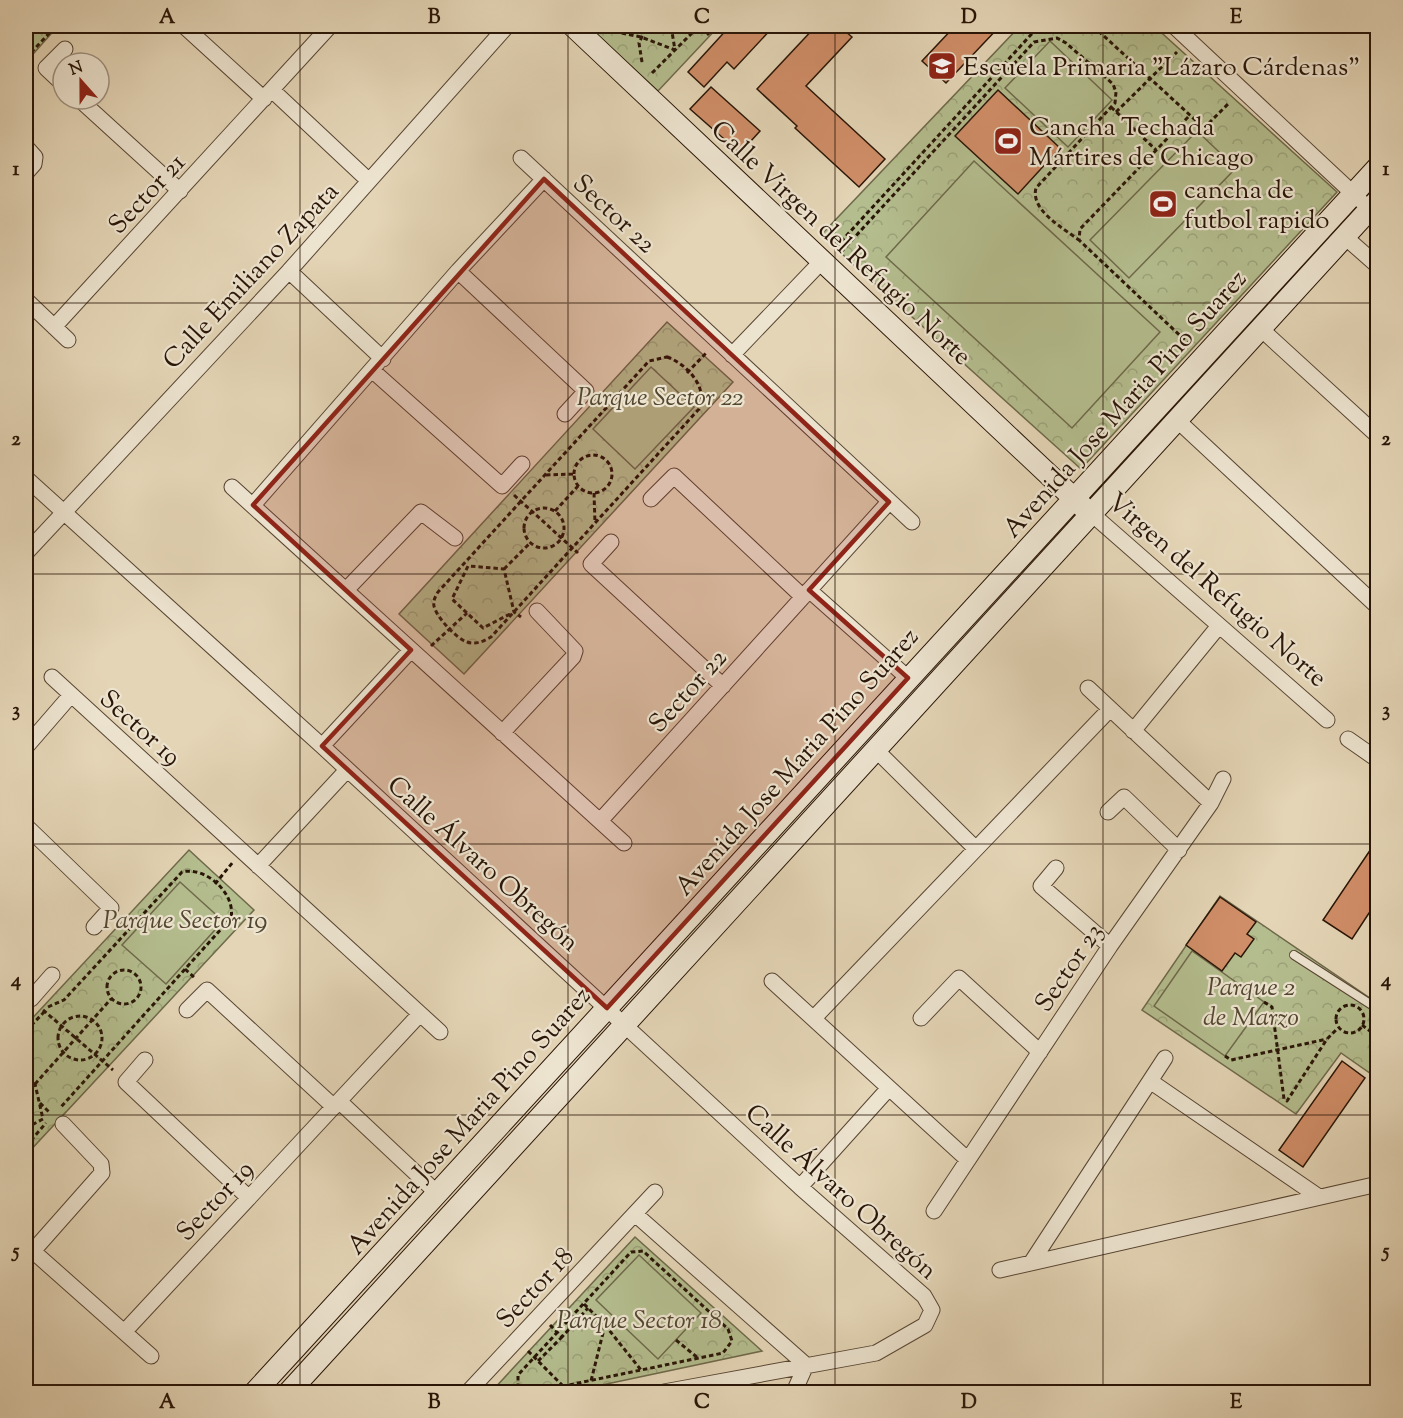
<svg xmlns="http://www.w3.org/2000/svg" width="1403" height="1418" font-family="'Sorts Mill Goudy',serif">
<defs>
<pattern id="forest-crowns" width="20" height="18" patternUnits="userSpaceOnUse" patternTransform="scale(1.5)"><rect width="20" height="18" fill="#b4bd8e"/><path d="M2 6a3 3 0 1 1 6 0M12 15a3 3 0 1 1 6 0" fill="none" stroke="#9ba279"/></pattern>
</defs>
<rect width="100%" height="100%" fill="#e4d5b6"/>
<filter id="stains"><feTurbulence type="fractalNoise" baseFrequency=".00333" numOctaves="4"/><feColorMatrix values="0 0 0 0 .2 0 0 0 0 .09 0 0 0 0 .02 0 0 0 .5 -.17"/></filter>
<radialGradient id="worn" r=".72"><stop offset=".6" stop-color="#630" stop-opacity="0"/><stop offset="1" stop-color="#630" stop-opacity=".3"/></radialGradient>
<path fill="url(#forest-crowns)" stroke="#6e694a" stroke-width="1.5" d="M 26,26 L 58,26 L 26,62 Z
M 587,26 L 719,26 L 658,91 Z
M 1020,26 L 1154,26 L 1337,192 L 1081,469 L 821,235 Z
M 667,322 L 733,382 L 464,674 L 399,614 Z
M 189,850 L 254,910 L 26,1155 L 26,1025 Z
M 1220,896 L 1377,1003 L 1377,1078 L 1341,1053 L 1296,1114 L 1142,1010 Z
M 635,1237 L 762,1351 L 569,1392 L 491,1392 Z"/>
<path fill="#b4bd8e" stroke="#6e694a" stroke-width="1.5" d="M 1050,41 L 1112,100 L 1068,147 L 1005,88 Z
M 1197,131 L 1236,168 L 1129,278 L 1090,240 Z
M 974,161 L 1160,332 L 1072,428 L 886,257 Z
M 651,367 L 694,407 L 635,469 L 593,429 Z
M 180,882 L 223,921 L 166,984 L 122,945 Z
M 1192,951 L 1264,1002 L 1225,1056 L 1154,1006 Z
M 639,1255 L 701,1313 L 658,1359 L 596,1300 Z"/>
<path fill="#d08e68" stroke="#291507" stroke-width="1.5" d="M 730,26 L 774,26 L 734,69 L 727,62 L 704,87 L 688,72 Z
M 816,26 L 839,26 L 852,37 L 806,86 L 885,159 L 859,187 L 795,128 L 797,126 L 757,89 Z
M 955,26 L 1000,26 L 946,83 L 922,61 Z
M 711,87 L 760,131 L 740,153 L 690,109 Z
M 998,90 L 1060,148 L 1018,194 L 955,136 Z
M 1377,840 L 1377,901 L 1352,939 L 1323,920 Z
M 1220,897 L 1256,922 L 1247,934 L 1254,939 L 1241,957 L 1235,953 L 1222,971 L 1186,945 Z
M 1342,1061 L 1365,1078 L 1303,1167 L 1279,1150 Z"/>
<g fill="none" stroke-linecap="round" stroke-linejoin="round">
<g stroke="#584533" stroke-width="10">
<path id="lane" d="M 1294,955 L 1378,1009"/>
</g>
<g stroke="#584533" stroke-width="17">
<path id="street" d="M 184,26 L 264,99
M 1174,26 L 1360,200
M 1372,26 L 1376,29
M 63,84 L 46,68 L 65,49
M 272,90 L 369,181
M 79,99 L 180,191
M 26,147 L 35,157 L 34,164 L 26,173
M 521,158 L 912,522
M 1345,237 L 1378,266
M 289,271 L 383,359
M 458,271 L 586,391 L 565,414
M 26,300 L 68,340
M 54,327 L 330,26
M 1261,329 L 1378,436
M 732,355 L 822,261
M 373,371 L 502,486 L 522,464
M 1177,420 L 1378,607
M 26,478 L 322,746 L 800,1187 L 924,1296 L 932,1310 L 925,1325 L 876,1353 L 664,1392
M 232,487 L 624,843
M 651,499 L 674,476 L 803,597
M 253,505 L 458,271 L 544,179
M 1092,514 L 1327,720
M 611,542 L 591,564 L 723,686
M 26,553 L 289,271 L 507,26
M 346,590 L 421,512 L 455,538
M 809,590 L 908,678
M 52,677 L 440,1032
M 1088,688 L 1211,803
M 1133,731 L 1218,627
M 502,733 L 573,657 L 575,651 L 537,611
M 1348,739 L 1378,760
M 322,746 L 411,650
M 26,747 L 71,695
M 875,749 L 975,848
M 1108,812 L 1124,797 L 1179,850
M 600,821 L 889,502
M 26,826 L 111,908 L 94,927
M 258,866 L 347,770
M 1056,868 L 1041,886 L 1110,946
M 772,981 L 968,1160
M 26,994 L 31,999 L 52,975
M 187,1010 L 207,990 L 334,1107
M 814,1018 L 1110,709
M 921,1018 L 959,978 L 1040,1052
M 145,1060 L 126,1082 L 249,1198
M 1150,1081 L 1319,1197
M 339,1101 L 437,1193
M 800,1187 L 889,1088
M 934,1211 L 1110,946 L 1211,803 L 1223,779
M 635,1214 L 806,1365
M 26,1245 L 151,1356
M 33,1251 L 102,1173 L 101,1164 L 63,1124
M 1031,1263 L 1165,1058
M 1000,1270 L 1378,1184
M 125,1331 L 420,1014
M 468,1392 L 655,1192
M 794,1392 L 806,1365"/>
</g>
<g stroke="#291507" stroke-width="23">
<path id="secondary" d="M 573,26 L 1083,507
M 255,1392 L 1378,167
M 289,1392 L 1378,200"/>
</g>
<path stroke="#291507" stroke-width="3" stroke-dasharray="4.5 3" stroke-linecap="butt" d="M 627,26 L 631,35
M 701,26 L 710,36
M 1093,26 L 1204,128 L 1230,102
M 607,30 L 641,37 L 675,50 L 671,26
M 26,46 L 33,53
M 26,58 L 56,26
M 642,62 L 639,43 L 647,26
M 652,73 L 699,26
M 1111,107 L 1156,150
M 1116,112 L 1177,52
M 836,247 L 1039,26
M 841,252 L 1034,42 L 1057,38 L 1066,43 L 1113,84 L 1116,92 L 1115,103 L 1036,188 C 1030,210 1063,228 1079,240
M 1190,345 L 1079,240 L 1080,229 L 1190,115
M 667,357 C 687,364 709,388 699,409 L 491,637 C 484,641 476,645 467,642 C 457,639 436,617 434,606 C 433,601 435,597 438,592 L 649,361 Z
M 687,373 L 707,352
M574 474a19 19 0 1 1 38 0a19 19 0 1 1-38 0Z
M 546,475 L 574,474
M 594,493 L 595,523
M 514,495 L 578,553
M524 528a20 20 0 1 1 40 0a20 20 0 1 1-40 0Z
M 555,511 L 578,486
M 504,569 L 530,543
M 510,614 L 483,628 L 452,599 L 468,566 L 504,569 L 514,612 L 521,617
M 431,646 L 467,613
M 215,884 L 233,862
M 185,969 L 195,978
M107 987a17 17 0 1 1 34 0a17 17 0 1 1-34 0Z
M 1264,1002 L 1272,1007 L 1284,1099 L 1287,1101 L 1327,1039 L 1338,1028
M1336 1019a14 14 0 1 1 28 0a14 14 0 1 1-28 0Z
M 48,1007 L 64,1000 L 182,872 C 205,866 236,893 231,918 L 61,1107
M 43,1010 L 113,1070
M58 1038a22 22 0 1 1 44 0a22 22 0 1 1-44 0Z
M 1362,1025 L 1378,1037
M 26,1031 L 44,1012
M 1225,1056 L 1231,1060 L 1327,1039
M 26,1083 L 35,1084 L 43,1119 L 26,1128
M 35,1084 L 111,999
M 40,1103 L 50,1113
M 26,1146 L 46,1123
M 584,1304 L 605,1325 L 591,1381
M 550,1325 L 562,1337 L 588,1308
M 605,1325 L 641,1370
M 676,1340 L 698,1358
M 528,1351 L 569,1392
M 538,1361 L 562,1337
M 525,1392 L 518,1387 L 518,1375 L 631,1252 L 643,1251 L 728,1329 L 732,1341 L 723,1353 L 535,1392"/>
<use href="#lane" stroke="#ede4d0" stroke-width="8"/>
<use href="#street" stroke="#ede4d0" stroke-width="15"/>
<use href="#secondary" stroke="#ede4d0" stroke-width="21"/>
</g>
<path fill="#8f2418" fill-opacity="0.2" stroke="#8f2418" stroke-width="4.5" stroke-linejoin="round" d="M 544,179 L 889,502 L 809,590 L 908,678 L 607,1008 L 322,746 L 411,650 L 253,505 Z"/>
<path fill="none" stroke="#291507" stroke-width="1.5" stroke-opacity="0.55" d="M 300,26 L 300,1392M 568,26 L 568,1392M 835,26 L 835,1392M 1103,26 L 1103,1392M 26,303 L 1378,303M 26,574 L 1378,574M 26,844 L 1378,844M 26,1115 L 1378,1115"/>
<defs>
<g id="school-square" transform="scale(1.5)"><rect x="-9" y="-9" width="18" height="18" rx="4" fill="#8f2418" stroke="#ede4d0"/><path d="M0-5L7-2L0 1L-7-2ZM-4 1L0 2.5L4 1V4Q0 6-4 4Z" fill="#fff"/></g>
<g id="stadium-square" transform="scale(1.5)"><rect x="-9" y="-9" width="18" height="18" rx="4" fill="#8f2418" stroke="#ede4d0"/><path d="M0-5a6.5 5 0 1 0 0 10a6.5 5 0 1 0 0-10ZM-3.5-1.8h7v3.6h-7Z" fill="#fff"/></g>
</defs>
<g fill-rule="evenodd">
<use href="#school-square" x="942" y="66"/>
<use href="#stadium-square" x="1008" y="141"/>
<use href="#stadium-square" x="1163" y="204"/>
</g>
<g text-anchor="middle" stroke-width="4.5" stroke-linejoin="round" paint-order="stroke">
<g font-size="26" fill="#291507" stroke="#ede4d0" text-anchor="start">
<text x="963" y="75">Escuela Primaria "Lázaro Cárdenas"</text>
<text x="1029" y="135">Cancha Techada<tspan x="1029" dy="30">Mártires de Chicago</tspan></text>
<text x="1184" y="198">cancha de<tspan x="1184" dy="30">futbol rapido</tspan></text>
</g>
<g font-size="26" fill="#291507" stroke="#ede4d0">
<text transform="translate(146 193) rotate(-47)" y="9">Sector 21</text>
<text transform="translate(615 213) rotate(43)" y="9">Sector 22</text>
<text transform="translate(842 242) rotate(43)" y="9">Calle Virgen del Refugio Norte</text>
<text transform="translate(250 275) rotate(-47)" y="9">Calle Emiliano Zapata</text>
<text transform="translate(1124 403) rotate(-48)" y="9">Avenida Jose Maria Pino Suarez</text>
<text transform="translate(1218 589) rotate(41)" y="9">Virgen del Refugio Norte</text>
<text transform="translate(687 690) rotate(-48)" y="9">Sector 22</text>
<text transform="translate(141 727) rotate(42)" y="9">Sector 19</text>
<text transform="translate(796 761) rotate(-48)" y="9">Avenida Jose Maria Pino Suarez</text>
<text transform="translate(484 863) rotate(42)" y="9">Calle Álvaro Obregón</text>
<text transform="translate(1068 967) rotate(-56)" y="9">Sector 23</text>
<text transform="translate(468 1120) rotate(-48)" y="9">Avenida Jose Maria Pino Suarez</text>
<text transform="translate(842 1191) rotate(42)" y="9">Calle Álvaro Obregón</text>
<text transform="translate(214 1200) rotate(-47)" y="9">Sector 19</text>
<text transform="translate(534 1287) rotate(-47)" y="9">Sector 18</text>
</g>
<g font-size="26" font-style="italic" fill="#534730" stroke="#ede4d0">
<text x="660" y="405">Parque Sector 22</text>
<text x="185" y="928">Parque Sector 19</text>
<text x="1251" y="995">Parque 2<tspan x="1251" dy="30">de Marzo</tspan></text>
<text x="639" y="1328">Parque Sector 18</text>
</g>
</g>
<rect width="1403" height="1418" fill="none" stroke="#e4d5b6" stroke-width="66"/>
<g transform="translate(81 81) rotate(339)"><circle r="28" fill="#ede4d0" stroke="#9f9180" stroke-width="1.5"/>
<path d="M0-4.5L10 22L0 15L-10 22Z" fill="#8f2418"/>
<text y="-9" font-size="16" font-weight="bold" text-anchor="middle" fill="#291507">N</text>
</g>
<rect x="33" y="33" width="1337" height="1352" fill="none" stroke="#291507" stroke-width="2"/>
<g font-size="20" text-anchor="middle" font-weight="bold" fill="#291507">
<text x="167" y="23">A</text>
<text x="434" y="23">B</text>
<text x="702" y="23">C</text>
<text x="969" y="23">D</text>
<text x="1236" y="23">E</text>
<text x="16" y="175">1</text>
<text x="1386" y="175">1</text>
<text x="16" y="445">2</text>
<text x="1386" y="445">2</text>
<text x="16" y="716">3</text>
<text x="1386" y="716">3</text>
<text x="16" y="986">4</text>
<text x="1386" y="986">4</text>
<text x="16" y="1257">5</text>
<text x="1386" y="1257">5</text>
<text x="167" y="1408">A</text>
<text x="434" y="1408">B</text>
<text x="702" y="1408">C</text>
<text x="969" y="1408">D</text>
<text x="1236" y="1408">E</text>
</g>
<rect width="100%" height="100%" filter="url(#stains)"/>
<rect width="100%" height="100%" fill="url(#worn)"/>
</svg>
